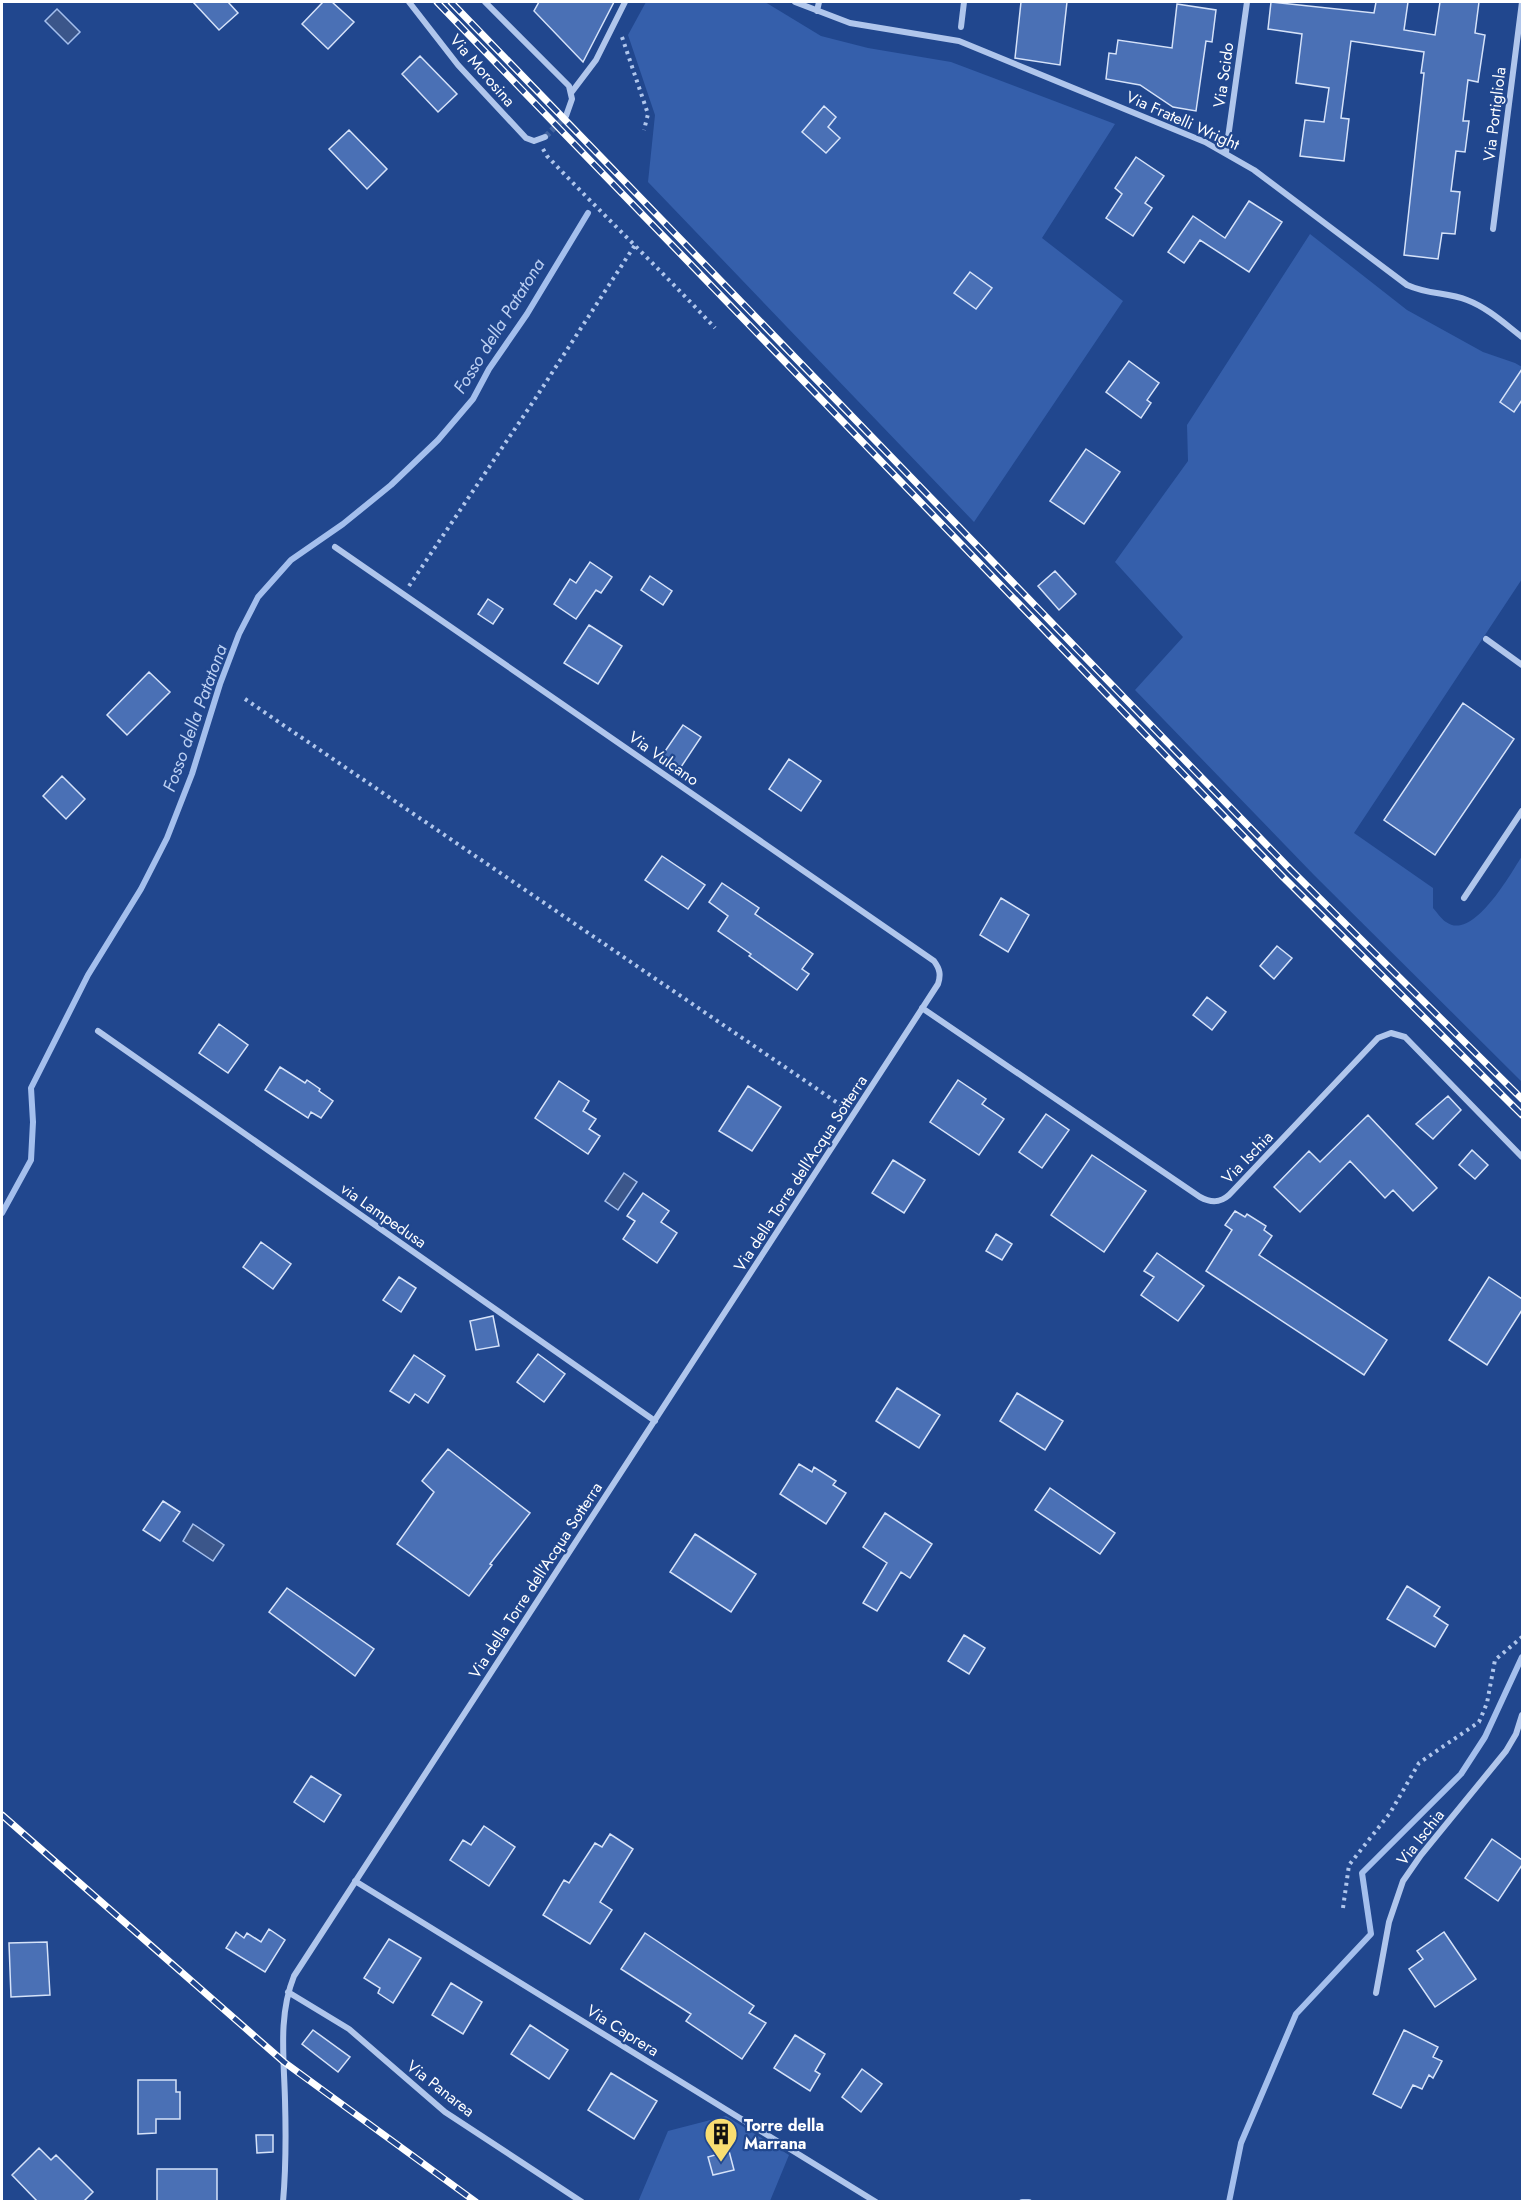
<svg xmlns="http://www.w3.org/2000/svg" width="1524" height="2203" font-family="Jost,sans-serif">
<rect width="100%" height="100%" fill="#21478e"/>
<path fill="#355fab" d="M 646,2 L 765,2 L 821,36 L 868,48 L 951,62 L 1115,124 L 1042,238 L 1123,301 L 974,522 L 648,182 L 655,115 L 628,35 Z
M 1310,234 L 1407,310 L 1483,352 L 1515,363 L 1522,367 L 1522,579 L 1354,833 L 1433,888 L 1433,908 C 1437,912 1441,919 1446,922 C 1473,942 1511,873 1522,856 L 1522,1082 L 1314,875 L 1135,690 L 1183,637 L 1115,562 L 1188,461 L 1187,425 Z
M 726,2116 L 789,2155 L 770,2201 L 638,2202 L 668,2131 Z"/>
<path fill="#3b568a" stroke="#a4bfed" stroke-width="1.5" d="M 57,9 L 80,32 L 68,44 L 45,21 Z
M 624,1173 L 637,1182 L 618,1210 L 605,1201 Z
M 193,1524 L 224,1545 L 213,1561 L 183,1541 Z"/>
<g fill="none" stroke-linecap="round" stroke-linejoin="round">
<path stroke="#a4bfed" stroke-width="6" d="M 2,1213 L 31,1160 L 33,1122 L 31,1088 L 88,975 L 141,889 L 167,838 L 192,774 L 220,684 L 239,634 L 258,597 L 291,560 L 343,524 L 391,485 L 438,440 L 473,399 L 489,369 L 527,314 L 588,213
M 1229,2202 L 1241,2143 L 1296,2014 L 1371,1934 L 1362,1873 L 1461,1774 L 1485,1737 L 1522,1657"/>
</g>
<path fill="#4a70b5" stroke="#d5e2f9" stroke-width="1.5" d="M 193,2 L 228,2 L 238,13 L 219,30 Z
M 323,2 L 332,2 L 354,22 L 328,49 L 302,24 Z
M 539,2 L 614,2 L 583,62 L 534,11 Z
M 1021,2 L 1067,2 L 1060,65 L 1015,58 Z
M 1271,2 L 1374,13 L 1376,2 L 1408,2 L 1404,30 L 1435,35 L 1440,2 L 1479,2 L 1475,33 L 1485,35 L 1478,82 L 1468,80 L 1463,121 L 1469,121 L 1465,152 L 1456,151 L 1451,191 L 1460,192 L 1455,234 L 1442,233 L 1438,259 L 1404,255 L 1424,73 L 1421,73 L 1424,52 L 1351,41 L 1341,118 L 1349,119 L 1344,161 L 1300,156 L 1305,120 L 1324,122 L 1329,88 L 1296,83 L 1302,34 L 1268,29 Z
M 1177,4 L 1216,10 L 1212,42 L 1206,41 L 1196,111 L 1173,107 L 1140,85 L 1106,79 L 1109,53 L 1116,54 L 1118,40 L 1172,48 Z
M 420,56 L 457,94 L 438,112 L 402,74 Z
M 824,106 L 836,117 L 828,127 L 840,138 L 826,153 L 802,132 Z
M 349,130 L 387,169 L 367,189 L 329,149 Z
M 1136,157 L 1164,176 L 1145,203 L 1152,208 L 1133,236 L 1106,218 L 1122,194 L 1115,188 Z
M 1249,201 L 1282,222 L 1249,272 L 1200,240 L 1184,263 L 1168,252 L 1193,216 L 1225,238 Z
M 970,272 L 992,288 L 976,309 L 954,293 Z
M 1129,361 L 1159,383 L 1147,400 L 1151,403 L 1141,418 L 1106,392 Z
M 1522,369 L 1522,400 L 1514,412 L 1500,402 Z
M 1086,449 L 1120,472 L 1084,524 L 1050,501 Z
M 590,562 L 612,577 L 601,593 L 596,590 L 576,619 L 554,604 L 570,579 L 576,583 Z
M 1055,571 L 1076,594 L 1059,610 L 1038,586 Z
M 650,576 L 672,591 L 663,605 L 641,590 Z
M 488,599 L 503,609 L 493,624 L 478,614 Z
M 589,625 L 622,646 L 598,684 L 564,663 Z
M 149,672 L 170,692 L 127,735 L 107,715 Z
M 1463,703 L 1514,739 L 1435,855 L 1384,820 Z
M 683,725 L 701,737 L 679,770 L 661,757 Z
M 789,759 L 821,781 L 801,811 L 769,789 Z
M 62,776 L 85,799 L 66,819 L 43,796 Z
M 662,856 L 705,885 L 688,909 L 645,880 Z
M 722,883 L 759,908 L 755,914 L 813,954 L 802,969 L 809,974 L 797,990 L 749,956 L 751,954 L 718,931 L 728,916 L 709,902 Z
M 1001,898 L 1029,915 L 1008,952 L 980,935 Z
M 1277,946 L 1292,958 L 1274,979 L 1260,966 Z
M 1207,997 L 1226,1012 L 1212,1030 L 1193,1015 Z
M 219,1024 L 248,1045 L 228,1073 L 199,1053 Z
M 280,1067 L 305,1083 L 307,1080 L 320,1089 L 319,1091 L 333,1101 L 321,1118 L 311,1112 L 308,1118 L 265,1090 Z
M 958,1080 L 986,1099 L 982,1104 L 1004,1119 L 979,1155 L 930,1122 Z
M 559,1081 L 589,1101 L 583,1111 L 596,1119 L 589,1129 L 600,1136 L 588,1154 L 535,1118 Z
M 748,1086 L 781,1107 L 752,1151 L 719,1131 Z
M 1448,1096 L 1461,1110 L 1433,1139 L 1416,1124 Z
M 1046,1114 L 1069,1130 L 1042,1168 L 1019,1152 Z
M 1368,1115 L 1437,1188 L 1413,1211 L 1393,1190 L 1385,1198 L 1350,1161 L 1300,1212 L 1274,1187 L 1309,1151 L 1320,1162 Z
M 1472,1150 L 1488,1165 L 1475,1179 L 1459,1165 Z
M 1092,1155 L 1146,1191 L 1104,1252 L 1051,1215 Z
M 893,1160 L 925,1180 L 904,1213 L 872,1193 Z
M 643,1193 L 669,1211 L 661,1222 L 677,1233 L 657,1263 L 623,1239 L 635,1221 L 627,1216 Z
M 1235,1211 L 1245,1217 L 1247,1214 L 1266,1226 L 1264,1230 L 1272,1236 L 1259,1255 L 1387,1340 L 1364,1375 L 1206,1271 L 1232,1230 L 1225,1225 Z
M 996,1234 L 1012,1244 L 1002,1260 L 986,1251 Z
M 261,1242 L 291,1264 L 273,1289 L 243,1267 Z
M 1157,1253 L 1204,1286 L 1178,1321 L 1141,1295 L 1154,1277 L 1144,1271 Z
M 399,1277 L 416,1288 L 401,1312 L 383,1300 Z
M 1489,1277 L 1522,1299 L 1522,1310 L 1487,1365 L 1449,1340 Z
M 493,1316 L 499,1346 L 476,1350 L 470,1321 Z
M 538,1354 L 565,1374 L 544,1402 L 517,1382 Z
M 414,1355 L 445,1376 L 428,1403 L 415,1394 L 409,1403 L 390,1391 Z
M 897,1388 L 940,1415 L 919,1448 L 876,1421 Z
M 1017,1393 L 1063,1421 L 1045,1450 L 1000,1421 Z
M 448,1449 L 530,1513 L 490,1564 L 492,1565 L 469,1596 L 397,1544 L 434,1492 L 422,1481 Z
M 799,1464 L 812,1472 L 814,1467 L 836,1481 L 833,1485 L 846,1493 L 826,1524 L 780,1494 Z
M 1050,1488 L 1115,1533 L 1100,1554 L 1035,1510 Z
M 163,1501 L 180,1512 L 160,1541 L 143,1530 Z
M 885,1513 L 932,1544 L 910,1578 L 901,1572 L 877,1611 L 863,1603 L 887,1563 L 863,1547 Z
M 695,1534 L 756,1574 L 731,1612 L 670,1572 Z
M 1407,1586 L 1440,1607 L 1434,1616 L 1448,1625 L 1435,1647 L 1387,1619 Z
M 287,1588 L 374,1649 L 355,1676 L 269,1612 Z
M 964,1635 L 985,1648 L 969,1674 L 948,1661 Z
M 311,1776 L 341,1795 L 324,1822 L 294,1802 Z
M 484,1826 L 515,1847 L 489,1886 L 450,1860 L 463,1840 L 471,1845 Z
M 610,1834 L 633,1849 L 600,1902 L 612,1910 L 590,1944 L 543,1915 L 564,1880 L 569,1883 L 595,1843 L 602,1847 Z
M 1492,1839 L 1522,1860 L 1522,1865 L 1498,1901 L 1465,1878 Z
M 269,1929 L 285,1940 L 265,1972 L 226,1948 L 236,1932 L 244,1938 L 247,1933 L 261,1942 Z
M 1444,1932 L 1476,1979 L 1435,2007 L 1409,1969 L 1423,1959 L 1417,1951 Z
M 645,1933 L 754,2006 L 749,2013 L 766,2023 L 742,2059 L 686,2021 L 691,2014 L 621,1969 Z
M 389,1939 L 421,1958 L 393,2003 L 378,1993 L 380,1988 L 364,1978 Z
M 47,1942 L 50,1995 L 11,1997 L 9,1943 Z
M 451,1983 L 482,2002 L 463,2034 L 432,2015 Z
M 530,2025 L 568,2050 L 549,2079 L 511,2054 Z
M 313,2030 L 350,2057 L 338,2072 L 302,2044 Z
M 1404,2030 L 1438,2047 L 1433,2057 L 1442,2061 L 1433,2078 L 1429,2075 L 1422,2089 L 1413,2085 L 1401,2108 L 1373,2094 Z
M 795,2035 L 825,2054 L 815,2071 L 820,2074 L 810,2091 L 774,2068 Z
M 862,2069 L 882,2084 L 861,2112 L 842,2097 Z
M 611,2073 L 657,2101 L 634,2139 L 588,2110 Z
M 138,2080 L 176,2080 L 176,2092 L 180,2092 L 180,2119 L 156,2119 L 156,2133 L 138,2134 Z
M 256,2135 L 273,2135 L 273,2152 L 257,2153 Z
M 39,2148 L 51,2160 L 56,2155 L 93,2192 L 83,2202 L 38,2202 L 12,2175 Z
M 729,2151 L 734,2170 L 713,2175 L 708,2157 Z
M 157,2169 L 217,2169 L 217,2202 L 157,2202 Z"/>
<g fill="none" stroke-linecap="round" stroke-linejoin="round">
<path stroke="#42639f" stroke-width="6" stroke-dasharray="6 3" stroke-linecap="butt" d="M 545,137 L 566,116"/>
<path stroke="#b0c6ec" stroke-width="4" stroke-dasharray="3 4.5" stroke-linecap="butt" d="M 622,37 L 648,114 L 644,130
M 543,149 L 547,156 C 602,214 660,269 715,328
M 409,586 L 535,399 L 635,245
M 245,699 L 845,1108
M 1343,1908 L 1349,1865 L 1390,1813 L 1419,1763 L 1479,1722 L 1487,1703 L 1495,1660 L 1522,1637"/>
<path stroke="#b0c6ec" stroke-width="6" d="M 409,2 L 458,65 L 526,138 L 534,141 L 545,137
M 485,2 L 569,86 L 572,99 L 566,116
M 795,2 L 850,23 L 959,41 L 1205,142 L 1254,170 L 1407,285 C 1429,295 1447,292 1467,300 C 1488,308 1505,324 1522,337
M 817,11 L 819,2
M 961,27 L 964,2
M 571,93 L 596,60 L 625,2
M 1226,152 L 1247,2
M 1493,229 L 1522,2
M 1486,639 L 1522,665
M 1464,898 L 1522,811
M 922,1008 L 1200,1197 C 1211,1203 1220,1203 1229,1195 L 1378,1038 L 1391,1033 L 1405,1037 L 1522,1157
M 98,1031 L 655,1421
M 355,1881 L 876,2202
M 288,1992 L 349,2029 L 445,2112 L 582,2202
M 1376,1993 L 1389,1922 L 1403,1881 L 1421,1855 L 1506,1751 L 1516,1734 L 1522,1715
M 283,2202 C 286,2168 286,2134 285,2100 C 284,2058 278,2016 294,1976 L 938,984 C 941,975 940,969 934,961 L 335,547
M 1022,2202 L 1029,2202"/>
<g stroke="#fff" stroke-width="7">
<path id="rail" d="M 437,2 L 1283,877 L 1522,1115
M 451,2 L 1291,870 L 1522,1099
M 2,1815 L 284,2062 L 476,2202"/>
</g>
<use href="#rail" stroke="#21478e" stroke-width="4.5" stroke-dasharray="14" stroke-linecap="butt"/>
</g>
<defs>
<g id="building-pin" transform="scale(1.725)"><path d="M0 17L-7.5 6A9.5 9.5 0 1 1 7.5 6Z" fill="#f9de71" stroke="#21478e"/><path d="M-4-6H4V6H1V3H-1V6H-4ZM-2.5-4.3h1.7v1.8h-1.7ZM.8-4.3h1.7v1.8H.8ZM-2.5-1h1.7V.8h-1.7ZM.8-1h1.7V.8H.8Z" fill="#111"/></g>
</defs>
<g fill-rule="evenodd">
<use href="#building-pin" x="721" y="2134"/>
</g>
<g text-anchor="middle" stroke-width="4.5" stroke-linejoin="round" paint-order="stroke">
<g font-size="16" fill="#fff" stroke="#21478e">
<text transform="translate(483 70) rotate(49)" y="6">Via Morosina</text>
<text transform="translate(1223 75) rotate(-82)" y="6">Via Scido</text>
<text transform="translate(1494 114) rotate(-83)" y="6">Via Portigliola</text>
<text transform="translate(1183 120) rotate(24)" y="6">Via Fratelli Wright</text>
<text transform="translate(664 758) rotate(35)" y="6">Via Vulcano</text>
<text transform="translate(1247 1157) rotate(-46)" y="6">Via Ischia</text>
<text transform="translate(800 1173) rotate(-57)" y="6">Via della Torre dell'Acqua Sotterra</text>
<text transform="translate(384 1215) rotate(35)" y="6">via Lampedusa</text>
<text transform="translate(535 1580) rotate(-57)" y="6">Via della Torre dell'Acqua Sotterra</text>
<text transform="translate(1420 1837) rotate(-52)" y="6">Via Ischia</text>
<text transform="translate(623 2030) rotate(32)" y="6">Via Caprera</text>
<text transform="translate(441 2088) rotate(38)" y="6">Via Panarea</text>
</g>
<g font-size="16" font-weight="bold" fill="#fff" stroke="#21478e" text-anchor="start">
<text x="744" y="2131">Torre della<tspan x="744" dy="18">Marrana</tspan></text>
</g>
<g font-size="18" font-style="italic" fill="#bcd0f3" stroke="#21478e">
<text transform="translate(499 326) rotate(-58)" y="6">Fosso della Patatona</text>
<text transform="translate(195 718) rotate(-70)" y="6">Fosso della Patatona</text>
</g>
</g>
<rect width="1524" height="2203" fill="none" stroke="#ffffff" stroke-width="6"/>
</svg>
